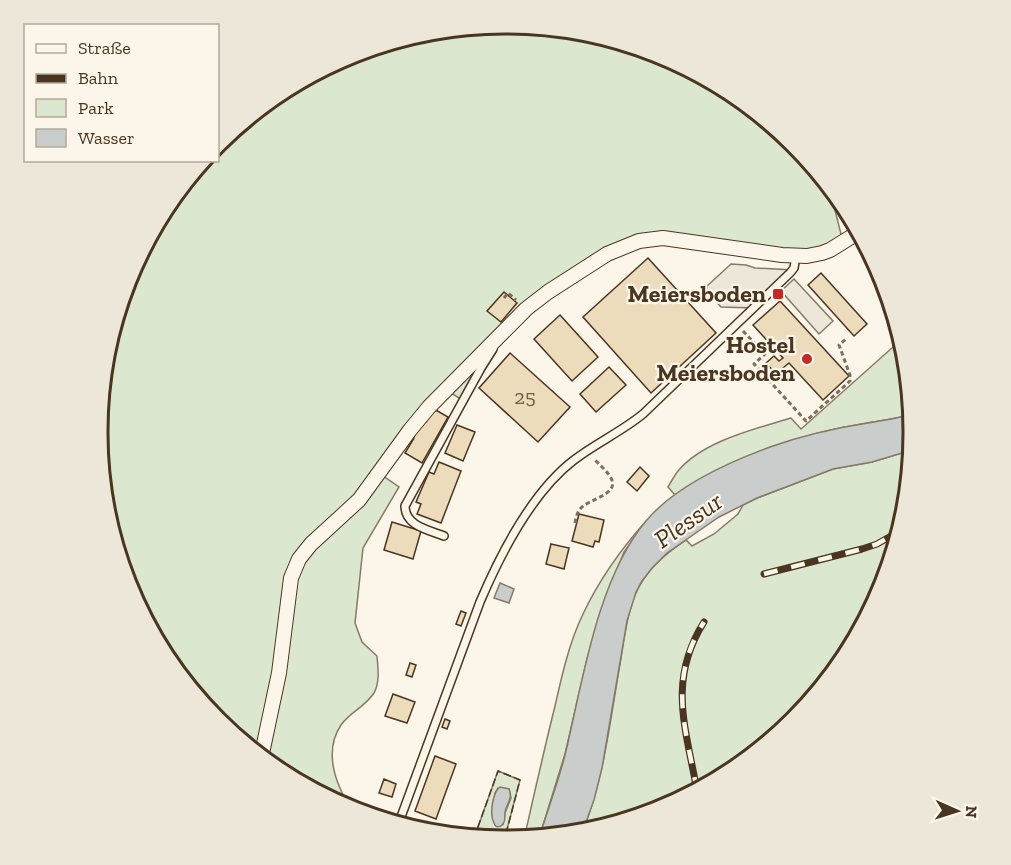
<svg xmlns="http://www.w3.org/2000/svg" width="1011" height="865" font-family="'Zilla Slab',serif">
<rect width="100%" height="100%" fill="#fbf6e9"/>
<path fill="#dce7d0" stroke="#887966" stroke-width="1.5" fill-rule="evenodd" d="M 506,24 L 586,32 L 662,55 L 733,93 L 795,144 L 829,186 L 843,242 L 822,253 L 674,239 L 627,245 L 508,327 L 464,401 L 446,390 L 379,473 L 399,487 L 363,548 L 355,623 L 362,642 L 377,656 C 378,668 380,682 374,693 C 365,707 350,712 341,725 C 328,744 331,768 340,788 C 342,793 345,800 349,804 C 358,812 382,815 394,818 L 392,823 L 349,810 L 278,772 L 216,721 L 166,659 L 128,589 L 105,512 L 97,432 L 105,352 L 128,276 L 166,205 L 203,161 L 218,160 L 218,143 L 279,93 L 349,55 L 426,32 Z
M 902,339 L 906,353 L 912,414 C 897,419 883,420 867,423 C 854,425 840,428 827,431 C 771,444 724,466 675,495 L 668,487 C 671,482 674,476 678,471 C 703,441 755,429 791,418 L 801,429 Z
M 912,450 L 906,513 L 883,589 L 845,660 L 794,722 L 732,772 L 662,810 L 582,833 C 604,779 610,721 620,664 C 625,636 627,604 643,580 C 654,563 669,551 686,540 L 692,546 L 714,534 L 738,514 L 743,505 L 757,498 L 833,469 L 872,462 Z
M 647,520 L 624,552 L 604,602 L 587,659 L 565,754 L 539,838 L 524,839 C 534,795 544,750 555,706 C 562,675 569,643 583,614 C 600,578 620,550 647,520 Z
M 498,771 L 520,780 L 504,841 L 474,838 ZM 498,788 L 509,789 L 511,798 L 505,813 L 503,824 L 492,815 L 495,793 Z"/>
<path fill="#ede7d9" stroke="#887966" stroke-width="1.5" d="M 731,264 L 746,265 L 755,268 L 793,270 L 753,308 L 721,307 L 707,291 L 707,286 Z
M 794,279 L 833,321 L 819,334 L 781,291 Z"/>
<path fill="#c9cecd" stroke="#887966" stroke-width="1.5" d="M 912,414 L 914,433 L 912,450 L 872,462 L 833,469 L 757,498 L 719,517 L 667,553 L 652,568 L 642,581 L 636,592 L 627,621 L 602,768 L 594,800 L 582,833 L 539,838 C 548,809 559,780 566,751 C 583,679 598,578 646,521 C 675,486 729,462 770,447 C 801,436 835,428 868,423 C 883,420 897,419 912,414 Z
M 500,583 L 514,589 L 509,603 L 494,598 Z
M 500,787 L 509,789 C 513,798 507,803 505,812 C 505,813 505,821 504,822 C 502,827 496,829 494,823 C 489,814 493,792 500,787 Z"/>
<path fill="#ecdcbc" stroke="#4a3520" stroke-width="1.5" d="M 648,258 L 716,333 L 651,393 L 583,317 Z
M 821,273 L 867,324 L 854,336 L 808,285 Z
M 504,292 L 517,303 L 501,322 L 487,311 Z
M 780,301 L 849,376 L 823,400 L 789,363 L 783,368 L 785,370 L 778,376 L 766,363 L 774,356 L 779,361 L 783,358 L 753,325 Z
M 560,315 L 598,357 L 572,381 L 534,339 Z
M 510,353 L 570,407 L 538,442 L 479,388 Z
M 609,367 L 626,385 L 596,412 L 580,394 Z
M 434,409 L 448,417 L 422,463 L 405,453 L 414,438 L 412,436 L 422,419 L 426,422 Z
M 457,425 L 475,432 L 463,461 L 445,453 Z
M 439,462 L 461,471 L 441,523 L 417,514 L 421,504 L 416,502 L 429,472 L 434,474 Z
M 640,467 L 649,476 L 637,491 L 627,482 Z
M 579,514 L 604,520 L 599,542 L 595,541 L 593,547 L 572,541 Z
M 392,522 L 421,531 L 413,559 L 384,550 Z
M 551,544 L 569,548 L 564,569 L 546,564 Z
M 461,611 L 466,613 L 461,626 L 456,624 Z
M 410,663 L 416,665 L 412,677 L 406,675 Z
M 393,694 L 415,702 L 407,723 L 385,716 Z
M 445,719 L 450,721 L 447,729 L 442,727 Z
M 435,756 L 456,764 L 436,819 L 415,811 Z
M 384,779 L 396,784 L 392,797 L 379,793 Z"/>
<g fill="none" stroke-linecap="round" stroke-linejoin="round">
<g stroke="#4a3520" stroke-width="10">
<path id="lane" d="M 444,536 C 429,530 405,526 405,506 L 481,368 L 493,349
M 398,825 L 480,602 C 500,555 532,492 574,460 C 596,443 621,432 643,414 L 790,273 L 794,268 L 796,256"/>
</g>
<g stroke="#4a3520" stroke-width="16">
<path id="street" d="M 261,758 L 279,673 L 291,578 L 299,559 L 311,544 L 359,500 L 410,430 L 429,407 L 526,309 L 548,292 L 607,254 L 639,241 L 663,238 L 782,255 L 807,256 L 822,253 L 830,250 L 859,232"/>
</g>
<path stroke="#7f6f5c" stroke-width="3" stroke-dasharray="4.5 3" stroke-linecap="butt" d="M 802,153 L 802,158 L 806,158
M 504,298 L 508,293 L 516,300
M 743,331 L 765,354 L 754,364 L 806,421 L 850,381 L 850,375 L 839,345 L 847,338
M 575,523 C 576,518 577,513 580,509 C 588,499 620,495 611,478 C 607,471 600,465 594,459"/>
<use href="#lane" stroke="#fbf6e9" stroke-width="7"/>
<use href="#street" stroke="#fbf6e9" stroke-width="14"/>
<g stroke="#4a3520" stroke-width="7">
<path id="rail" d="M 764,574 L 862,549 L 877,544 L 900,531
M 697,791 C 686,728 667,681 704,622"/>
</g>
<use href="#rail" stroke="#fbf6e9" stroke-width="4.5" stroke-dasharray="14" stroke-linecap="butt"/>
<path stroke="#4a3520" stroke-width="1.5" stroke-dasharray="8 3" stroke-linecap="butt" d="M 474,838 L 498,771 L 520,780 L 504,841"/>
</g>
<g fill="#c62828" stroke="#fbf6e9" stroke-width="2">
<rect x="772" y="288" width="12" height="12" rx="3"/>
<circle cx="807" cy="359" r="6"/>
</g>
<g text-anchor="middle" stroke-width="4.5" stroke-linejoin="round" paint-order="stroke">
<g font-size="21" fill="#725f47">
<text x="525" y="404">25</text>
</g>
<g font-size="24" font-weight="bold" fill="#4a3520" stroke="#fbf6e9" text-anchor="end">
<text x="766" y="302">Meiersboden</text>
<text x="795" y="353">Hostel<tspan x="795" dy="28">Meiersboden</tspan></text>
</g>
<g font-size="26" font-style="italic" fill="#4a3520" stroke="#fbf6e9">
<text transform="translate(688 520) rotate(-35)" y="9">Plessur</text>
</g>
</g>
<path d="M0 0H1011V865H0ZM505 34H506A397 397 0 0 1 903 431V433A397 397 0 0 1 506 830H505A397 397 0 0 1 108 433V431A397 397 0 0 1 505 34Z" fill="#ede7d9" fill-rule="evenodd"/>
<path fill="none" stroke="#4a3520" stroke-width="3" d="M505 34H506A397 397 0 0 1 903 431V433A397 397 0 0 1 506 830H505A397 397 0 0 1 108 433V431A397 397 0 0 1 505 34Z"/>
<rect x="24" y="24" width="195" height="138" fill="#fbf6e9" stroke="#b4a999" stroke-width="1.5"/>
<rect x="36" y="44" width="30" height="9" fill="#fbf6e9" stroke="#b4a999" stroke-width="1.5"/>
<text x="78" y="54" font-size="18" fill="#4a3520">Straße</text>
<rect x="36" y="74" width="30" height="9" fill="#4a3520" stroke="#b4a999" stroke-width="1.5"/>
<text x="78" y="84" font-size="18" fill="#4a3520">Bahn</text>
<rect x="36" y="99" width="30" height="18" fill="#dce7d0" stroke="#b4a999" stroke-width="1.5"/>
<text x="78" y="114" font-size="18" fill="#4a3520">Park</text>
<rect x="36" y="129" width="30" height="18" fill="#c9cecd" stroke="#b4a999" stroke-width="1.5"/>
<text x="78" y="144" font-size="18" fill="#4a3520">Wasser</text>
<g transform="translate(957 811) rotate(93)" stroke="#fbf6e9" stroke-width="4.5" paint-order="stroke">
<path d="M0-4.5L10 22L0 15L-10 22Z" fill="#4a3520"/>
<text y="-9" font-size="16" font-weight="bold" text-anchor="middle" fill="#4a3520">N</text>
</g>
</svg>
